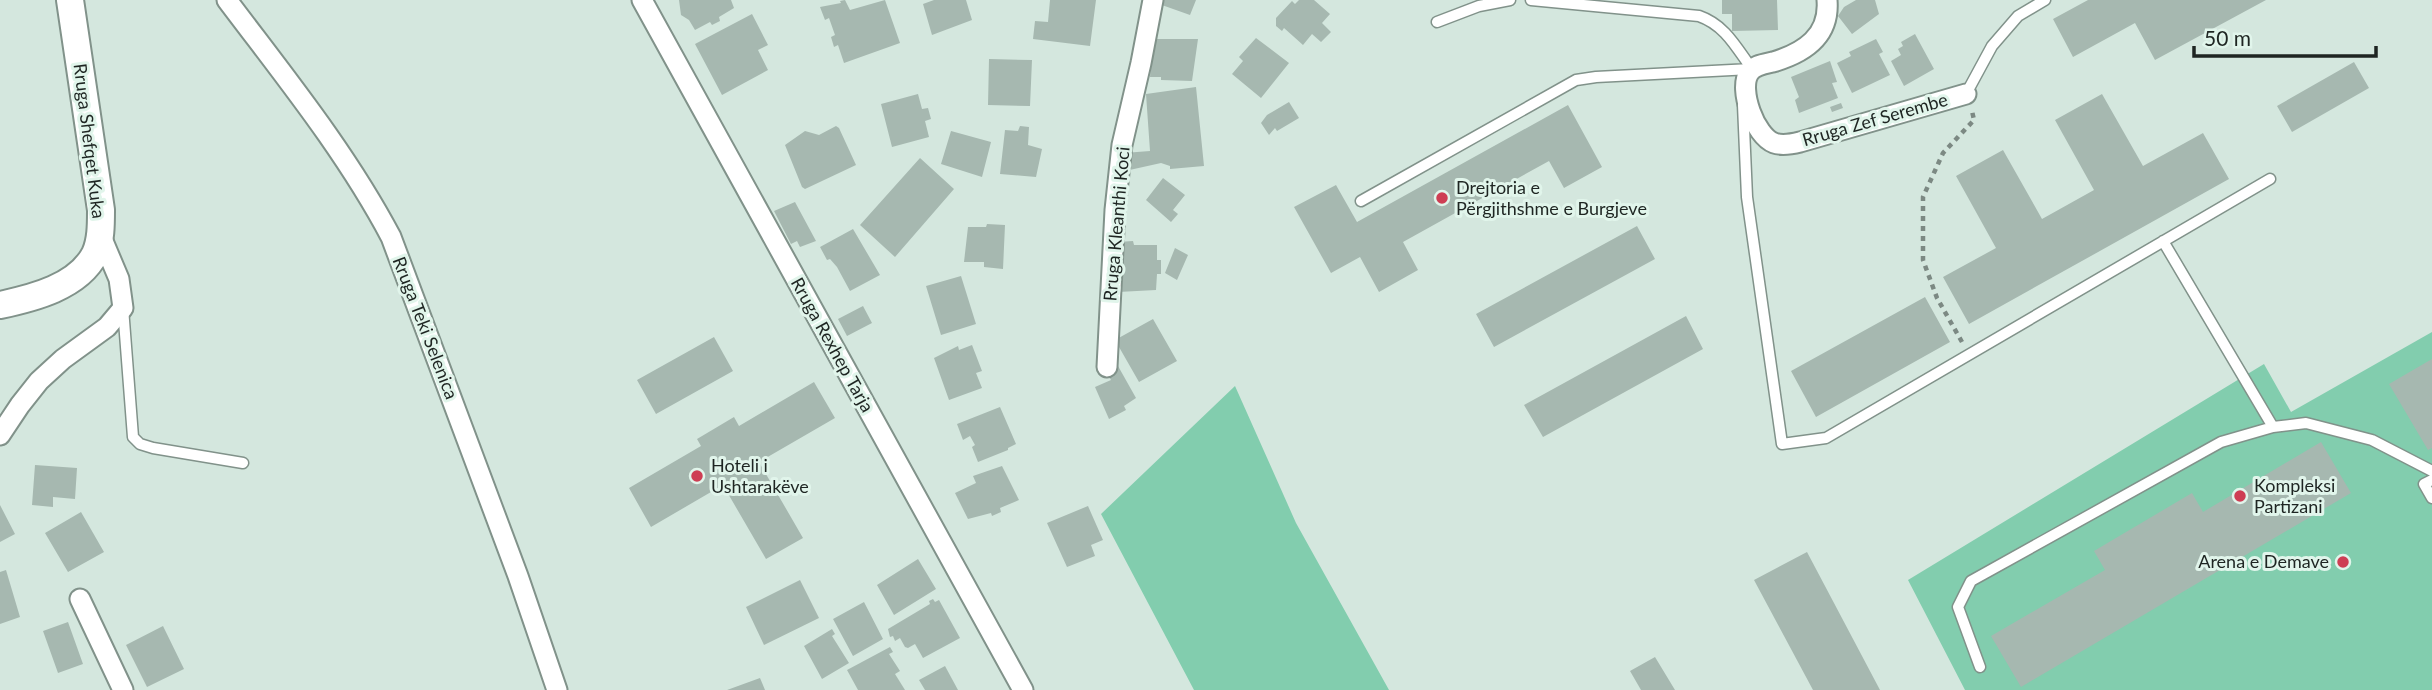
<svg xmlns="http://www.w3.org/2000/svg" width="2432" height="690" font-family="Lato,sans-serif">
<rect width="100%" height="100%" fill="#d4e7de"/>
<path fill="#82cdae" d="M 2432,332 L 2432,690 L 1965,690 L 1908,580 L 2264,364 L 2291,412 Z
M 1235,386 L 1296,523 L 1389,690 L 1194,690 L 1101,514 Z"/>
<path fill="#a6b8b0" d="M 679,0 L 731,0 L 734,8 L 719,17 L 720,21 L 712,25 L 710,22 L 695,30 L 689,20 L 681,15 Z
M 845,0 L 850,10 L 885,0 L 900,43 L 844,63 L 838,45 L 834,47 L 831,37 L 835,35 L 829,18 L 825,20 L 820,7 L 841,3 L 840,1 Z
M 934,0 L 966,0 L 972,20 L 932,35 L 923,4 Z
M 1050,0 L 1096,0 L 1090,46 L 1033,39 L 1035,21 L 1048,22 Z
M 1154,0 L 1196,0 L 1190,15 L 1159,4 Z
M 1299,0 L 1314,0 L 1330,14 L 1322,23 L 1331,32 L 1321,42 L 1312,34 L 1303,45 L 1284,28 L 1282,31 L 1276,26 L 1276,18 L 1292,1 L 1295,4 Z
M 1722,0 L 1777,0 L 1778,30 L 1732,31 L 1732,14 L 1722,14 Z
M 1856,0 L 1875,0 L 1879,14 L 1852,34 L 1838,16 L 1844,7 Z
M 2088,0 L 2266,0 L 2155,60 L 2135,23 L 2073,57 L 2053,19 Z
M 752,14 L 768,45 L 758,50 L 768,70 L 722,95 L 695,44 Z
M 1915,34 L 1934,69 L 1904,86 L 1891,61 L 1901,55 L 1898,49 L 1903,46 L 1901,42 Z
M 1256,38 L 1289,63 L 1261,98 L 1232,74 L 1243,61 L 1239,57 Z
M 1153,39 L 1198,39 L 1192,81 L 1161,80 L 1161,77 L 1150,77 Z
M 1876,39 L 1883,52 L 1879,54 L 1890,75 L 1852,93 L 1837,63 L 1851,56 L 1849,52 Z
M 989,59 L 1032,60 L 1030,106 L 988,105 Z
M 1830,61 L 1837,82 L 1832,83 L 1838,98 L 1799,113 L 1795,100 L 1799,97 L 1791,77 Z
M 2354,62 L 2369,88 L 2292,132 L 2277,106 Z
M 1196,87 L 1204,166 L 1170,169 L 1170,166 L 1161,163 L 1125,171 L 1124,153 L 1150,151 L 1146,94 Z
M 918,94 L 922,109 L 928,108 L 931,119 L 925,121 L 929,137 L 892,147 L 881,104 Z
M 2102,94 L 2143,166 L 2203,133 L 2229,179 L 1969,324 L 1943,277 L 1996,248 L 1956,176 L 2003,150 L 2042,219 L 2094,190 L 2055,120 Z
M 1289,102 L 1299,118 L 1277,131 L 1275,128 L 1269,135 L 1261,123 L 1267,115 Z
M 1841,103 L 1843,108 L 1832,112 L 1830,107 Z
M 1568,105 L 1602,167 L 1564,188 L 1549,161 L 1403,242 L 1418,270 L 1379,292 L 1360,257 L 1331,273 L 1294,207 L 1336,185 L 1357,222 Z
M 836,126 L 839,128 L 856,165 L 805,189 L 802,187 L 785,145 L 805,131 L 819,135 Z
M 1020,126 L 1029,127 L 1028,145 L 1042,149 L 1036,177 L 1000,174 L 1005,130 L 1018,131 Z
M 951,131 L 991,142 L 982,177 L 941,164 Z
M 920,158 L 954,189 L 895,257 L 860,225 Z
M 1163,178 L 1185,195 L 1173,210 L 1178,214 L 1171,222 L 1146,200 Z
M 795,202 L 816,241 L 800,247 L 797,241 L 791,244 L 774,211 Z
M 987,224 L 1005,225 L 1003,269 L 984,267 L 984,262 L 964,262 L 968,227 L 986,227 Z
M 1637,226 L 1655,259 L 1494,347 L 1476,314 Z
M 853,229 L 880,275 L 850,291 L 837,267 L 830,259 L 827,260 L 820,247 Z
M 1133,241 L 1134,245 L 1157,245 L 1157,260 L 1161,260 L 1161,274 L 1157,274 L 1156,290 L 1118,292 L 1118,242 Z
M 1175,248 L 1188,255 L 1177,280 L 1165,273 Z
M 961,276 L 976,324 L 941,335 L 926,286 Z
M 1925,297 L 1950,342 L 1816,417 L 1791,371 Z
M 863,306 L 872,323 L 847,336 L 838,319 Z
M 1686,316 L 1703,349 L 1543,437 L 1524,405 Z
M 1153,319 L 1177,361 L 1139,382 L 1115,340 Z
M 714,337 L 733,371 L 656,414 L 637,380 Z
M 972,345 L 982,371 L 976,373 L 982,388 L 949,400 L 934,358 L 958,346 L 959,350 Z
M 2432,359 L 2432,448 L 2428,450 L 2389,384 Z
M 1118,366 L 1136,398 L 1124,406 L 1126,410 L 1109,419 L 1095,387 L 1111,380 L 1106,372 Z
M 814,382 L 835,418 L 759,462 L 803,538 L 766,559 L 723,485 L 651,527 L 629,488 L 701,446 L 697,439 L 734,417 L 739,426 Z
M 1000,407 L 1016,444 L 1008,448 L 1008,450 L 978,462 L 972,447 L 975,445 L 970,436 L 963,440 L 957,424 Z
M 2321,442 L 2351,493 L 2021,687 L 1991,636 L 2105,570 L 2094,551 L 2192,493 L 2203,512 Z
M 35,465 L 77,468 L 75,499 L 53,497 L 53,507 L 32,505 Z
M 1002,466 L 1019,500 L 1000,508 L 1001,512 L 992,516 L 991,513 L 968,519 L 955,493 L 976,483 L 973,476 Z
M 0,505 L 15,534 L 0,542 Z
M 1088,506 L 1103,540 L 1091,545 L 1095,556 L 1067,567 L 1047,523 Z
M 81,512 L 104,552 L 68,572 L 45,533 Z
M 1807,552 L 1880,690 L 1813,690 L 1754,580 Z
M 918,559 L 936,589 L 894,615 L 877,585 Z
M 6,570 L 20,617 L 0,624 L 0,572 Z
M 800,580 L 819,618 L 764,645 L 746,607 Z
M 933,599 L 935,602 L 939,600 L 960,638 L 923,658 L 915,644 L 908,648 L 905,647 L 900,638 L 895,641 L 893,636 L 890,637 L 888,629 L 930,604 L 929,601 Z
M 864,602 L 883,639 L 853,656 L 833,619 Z
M 68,622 L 83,664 L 58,673 L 43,631 Z
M 163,626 L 184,669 L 147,687 L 126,645 Z
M 832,629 L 835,634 L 832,636 L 849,663 L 822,679 L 804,646 Z
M 890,647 L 893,652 L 889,654 L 900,671 L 895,674 L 905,690 L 858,690 L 847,670 Z
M 1655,657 L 1675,690 L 1641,690 L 1630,671 Z
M 945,666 L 958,690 L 925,690 L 919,680 Z
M 760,678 L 765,690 L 727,690 Z"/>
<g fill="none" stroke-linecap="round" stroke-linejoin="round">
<g stroke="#81928a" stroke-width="13">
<path id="lane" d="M 1531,0 L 1699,16 C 1725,25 1736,47 1752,69
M 1437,22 L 1479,6 L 1510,0
M 1966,94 L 1992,46 L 2018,16 L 2045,0
M 1743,105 L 1747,197 L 1782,444 L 1826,438 L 2270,179
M 1361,201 L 1576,80 L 1596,77 L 1751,69
M 2163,241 L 2273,427
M 123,308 L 133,437 L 140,444 L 153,448 L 243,463
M 2432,480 L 2424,484 L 2432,498
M 1980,667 L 1958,607 L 1971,581 L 2221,442 L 2273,427 L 2306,423 L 2372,440 L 2432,471"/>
</g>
<g stroke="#81928a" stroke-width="23">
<path id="street" d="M 227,0 C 285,77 346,152 391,237 L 518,576 L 557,690
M 642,0 L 1023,690
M 1827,0 C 1830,36 1804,53 1773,62 C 1764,64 1754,65 1749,73 C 1738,89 1755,136 1774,143 C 1782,146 1792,144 1800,142 L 1966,94
M 1107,367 L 1115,210 L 1122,145 L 1141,63 L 1153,0
M 0,435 L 20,405 L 39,381 L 63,359 L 107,327 L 123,308 L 119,279 L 100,234
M 80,599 L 123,690"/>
</g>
<g stroke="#81928a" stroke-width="30">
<path id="secondary" d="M 0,305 C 33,298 78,287 95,254 C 101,241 101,225 101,210 L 70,0"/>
</g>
<path stroke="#7c8983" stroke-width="4.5" stroke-dasharray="5 5" stroke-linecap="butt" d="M 1962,342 L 1937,298 L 1923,260 L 1923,197 L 1943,153 L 1974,120 L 1972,111"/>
<use href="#lane" stroke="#fff" stroke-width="10"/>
<use href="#street" stroke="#fff" stroke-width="19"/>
<use href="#secondary" stroke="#fff" stroke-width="26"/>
</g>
<g fill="#ce3e54" stroke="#e1f5eb" stroke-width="2.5">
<circle cx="1442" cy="198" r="7"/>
<circle cx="697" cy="476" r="7"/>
<circle cx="2240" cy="496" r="7"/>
<circle cx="2343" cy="562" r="7"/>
</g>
<g text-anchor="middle" stroke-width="6" stroke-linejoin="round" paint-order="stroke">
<g font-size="18" fill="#1e2522" stroke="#e1f5eb">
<text transform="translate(1875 120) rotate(-16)" y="6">Rruga Zef Serembe</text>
<text transform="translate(89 141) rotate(83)" y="6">Rruga Shefqet Kuka</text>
<text transform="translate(1117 224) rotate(-85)" y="6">Rruga Kleanthi Koci</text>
<text transform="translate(425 328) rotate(69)" y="6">Rruga Teki Selenica</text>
<text transform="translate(832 345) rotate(61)" y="6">Rruga Rexhep Tarja</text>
</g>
<g font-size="18" fill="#1e2522" stroke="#e1f5eb" text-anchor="start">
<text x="1456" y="194">Drejtoria e<tspan x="1456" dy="21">Përgjithshme e Burgjeve</tspan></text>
<text x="711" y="472">Hoteli i<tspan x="711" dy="21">Ushtarakëve</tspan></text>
<text x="2254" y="492">Kompleksi<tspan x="2254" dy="21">Partizani</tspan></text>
<text x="2329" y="568" text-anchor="end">Arena e Demave</text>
</g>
</g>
<path d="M2194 46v10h182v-10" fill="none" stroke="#1e2522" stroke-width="3.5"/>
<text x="2204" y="46" font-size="21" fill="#1e2522" stroke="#e1f5eb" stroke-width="5" paint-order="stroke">50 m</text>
</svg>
